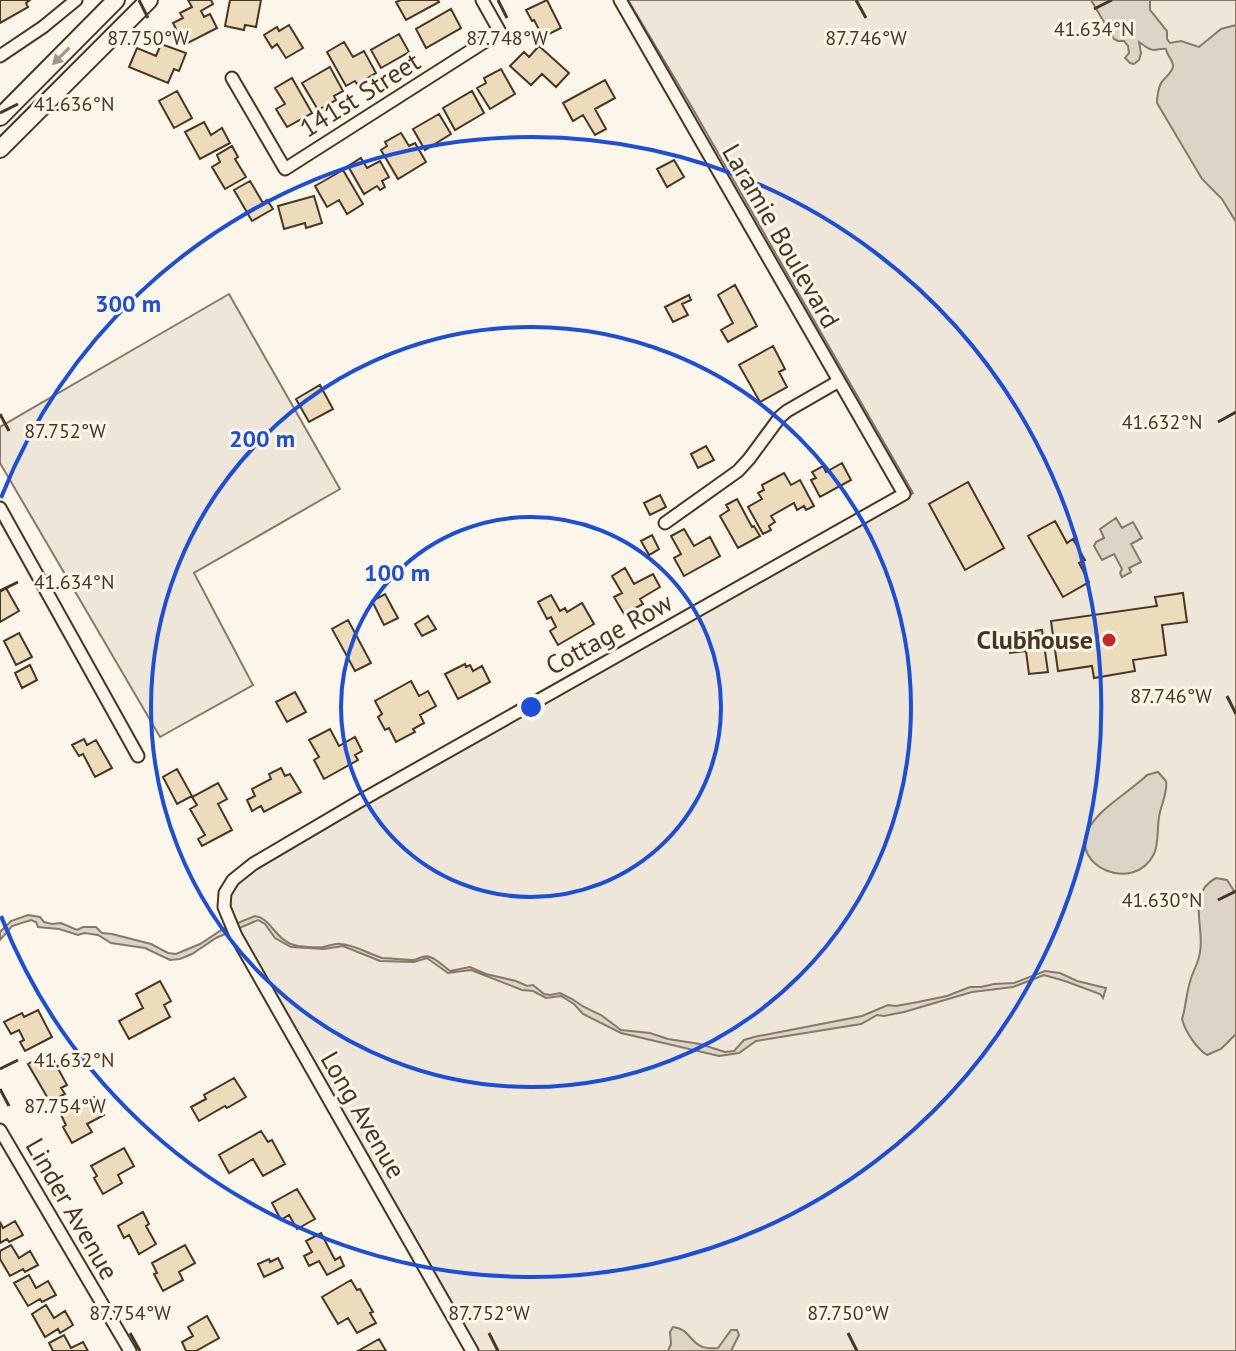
<svg xmlns="http://www.w3.org/2000/svg" width="1236" height="1351" font-family="'PT Sans',sans-serif">
<rect width="100%" height="100%" fill="#fbf6e9"/>
<path fill="#ede6d9" stroke="#887966" stroke-width="2" d="M 628,0 L 1236,0 L 1236,1351 L 479,1351 L 239,930 C 226,897 223,894 253,871 L 369,800 L 913,493 L 690,104 Z
M 229,294 L 340,489 L 194,573 L 253,685 L 160,737 L 0,463 L 0,427 Z"/>
<path fill="#dcd4c6" stroke="#887966" stroke-width="2" d="M 1091,0 L 1150,0 L 1150,10 L 1167,31 L 1167,39 L 1170,43 L 1181,41 L 1199,47 L 1221,29 L 1236,25 L 1236,222 L 1222,199 L 1202,179 L 1157,103 C 1157,97 1158,90 1161,83 C 1164,78 1171,74 1173,67 C 1174,61 1167,56 1166,49 C 1161,48 1159,50 1154,50 C 1148,50 1144,45 1139,42 L 1141,53 L 1139,60 L 1134,64 L 1130,63 L 1125,58 L 1129,53 L 1128,46 L 1124,41 L 1118,41 L 1114,39 Z
M 1116,518 L 1122,528 L 1133,522 L 1142,538 L 1131,544 L 1141,562 L 1129,568 L 1131,572 L 1122,577 L 1120,573 L 1122,569 L 1114,554 L 1102,560 L 1094,546 L 1096,542 L 1104,538 L 1100,529 Z
M 1158,772 L 1166,781 C 1168,793 1161,804 1159,817 C 1157,829 1159,843 1154,854 C 1133,895 1070,865 1088,830 C 1099,808 1130,792 1147,775 Z
M 1216,878 L 1227,880 L 1236,894 L 1236,1034 L 1221,1049 L 1207,1055 C 1196,1048 1185,1031 1182,1019 C 1186,1007 1186,994 1190,982 C 1192,972 1199,963 1200,952 C 1205,927 1186,894 1216,878 Z
M 28,915 L 40,917 L 44,922 L 52,924 L 61,923 L 77,930 L 83,927 L 96,927 L 102,933 L 112,934 L 151,944 L 168,953 L 176,954 L 200,944 L 223,929 L 255,916 C 272,918 275,942 298,946 C 306,947 315,948 323,947 C 329,946 335,943 341,944 C 355,945 369,954 382,958 C 385,958 410,960 413,960 C 420,959 423,954 430,957 C 437,959 444,967 450,971 L 470,967 L 486,974 L 516,981 L 527,986 L 533,985 L 544,994 L 550,995 L 560,993 L 572,999 L 584,1007 L 601,1015 L 621,1030 L 650,1033 L 668,1039 L 700,1044 L 725,1052 L 734,1051 L 744,1040 L 754,1037 L 862,1016 L 888,1005 L 896,1006 L 918,1002 L 947,996 L 970,987 L 981,987 L 994,984 L 1014,983 L 1045,971 L 1060,973 L 1077,981 L 1106,988 L 1103,998 L 1100,994 L 1065,981 L 1044,975 L 1013,987 L 972,992 L 904,1012 L 884,1016 L 877,1015 L 861,1024 L 756,1041 L 739,1053 L 719,1056 L 621,1033 L 583,1014 L 574,1004 L 561,996 L 546,998 L 533,991 L 522,990 L 471,970 L 448,973 L 427,958 L 414,962 L 380,961 L 343,946 L 324,949 L 291,947 L 275,938 L 265,924 L 258,920 L 216,938 L 192,954 L 180,959 L 170,960 L 145,948 L 111,943 L 98,935 L 84,933 L 78,935 L 59,929 L 38,927 L 36,922 L 31,920 L 12,926 L 0,940 L 0,932 L 11,921 Z
M 673,1327 C 694,1329 688,1351 718,1348 L 731,1330 L 737,1330 L 739,1335 L 731,1351 L 668,1351 L 671,1344 L 670,1332 Z"/>
<path fill="#ecdcbc" stroke="#4a3520" stroke-width="2" d="M 0,0 L 30,0 L 26,3 L 28,7 L 0,23 Z
M 188,0 L 211,0 L 213,4 L 201,11 L 204,17 L 210,14 L 217,28 L 184,45 L 173,23 L 183,18 L 180,13 L 192,7 Z
M 230,0 L 261,0 L 256,27 L 245,25 L 244,30 L 225,26 Z
M 401,0 L 438,0 L 439,2 L 406,20 L 396,2 Z
M 547,0 L 561,28 L 543,37 L 534,20 L 532,21 L 526,10 Z
M 451,9 L 461,28 L 426,48 L 416,29 Z
M 289,25 L 303,48 L 286,58 L 277,44 L 272,48 L 264,35 L 277,27 L 279,31 Z
M 399,34 L 409,52 L 381,68 L 371,50 Z
M 344,42 L 353,57 L 364,51 L 376,73 L 357,84 L 355,81 L 346,86 L 327,52 Z
M 161,44 L 186,53 L 179,71 L 174,69 L 168,83 L 129,67 L 137,48 L 156,56 Z
M 539,46 L 569,73 L 556,87 L 542,74 L 531,85 L 510,66 L 524,52 L 529,57 Z
M 330,67 L 343,91 L 334,96 L 336,100 L 318,110 L 302,83 Z
M 501,69 L 515,94 L 490,109 L 477,88 L 486,83 L 484,78 Z
M 292,78 L 312,113 L 287,127 L 276,109 L 285,104 L 275,88 Z
M 605,80 L 615,98 L 595,109 L 606,129 L 595,135 L 583,115 L 573,121 L 563,103 Z
M 177,91 L 192,118 L 174,128 L 159,101 Z
M 472,91 L 484,113 L 455,130 L 443,108 Z
M 439,114 L 451,134 L 425,150 L 413,129 Z
M 204,122 L 211,135 L 222,128 L 230,143 L 200,159 L 185,132 Z
M 401,133 L 409,146 L 415,143 L 426,162 L 398,179 L 381,150 L 387,146 L 385,142 Z
M 232,146 L 238,157 L 235,159 L 246,177 L 225,189 L 212,167 L 220,162 L 217,155 Z
M 361,158 L 367,168 L 380,161 L 389,177 L 382,181 L 385,187 L 380,190 L 377,186 L 364,194 L 348,166 Z
M 674,160 L 684,177 L 667,187 L 657,169 Z
M 343,170 L 363,204 L 347,214 L 339,200 L 327,207 L 315,186 Z
M 250,181 L 263,203 L 267,200 L 273,209 L 252,221 L 234,190 Z
M 314,196 L 322,223 L 306,228 L 305,223 L 284,229 L 278,206 Z
M 735,285 L 757,326 L 728,342 L 721,330 L 733,323 L 718,295 Z
M 689,295 L 691,300 L 682,304 L 688,315 L 673,322 L 665,307 Z
M 773,346 L 785,369 L 779,372 L 787,387 L 760,402 L 739,365 Z
M 320,385 L 333,409 L 309,422 L 296,399 Z
M 706,446 L 714,460 L 698,468 L 691,454 Z
M 842,463 L 851,480 L 820,497 L 811,480 L 816,478 L 812,472 L 823,466 L 826,472 Z
M 784,473 L 791,485 L 800,480 L 814,506 L 806,510 L 804,506 L 797,510 L 794,503 L 771,516 L 775,522 L 769,526 L 771,530 L 763,534 L 748,507 L 762,499 L 758,493 L 764,490 L 762,485 Z
M 968,482 L 1004,548 L 965,570 L 929,504 Z
M 660,495 L 666,507 L 650,515 L 644,503 Z
M 737,499 L 752,527 L 754,526 L 760,536 L 738,548 L 720,516 L 729,510 L 726,505 Z
M 1055,521 L 1067,543 L 1073,539 L 1085,560 L 1079,563 L 1089,582 L 1063,597 L 1028,536 Z
M 684,529 L 694,546 L 710,537 L 720,556 L 684,576 L 674,558 L 681,554 L 671,536 Z
M 652,535 L 659,549 L 649,555 L 641,541 Z
M 625,568 L 634,584 L 653,574 L 660,587 L 640,599 L 643,604 L 624,614 L 614,597 L 622,593 L 612,576 Z
M 6,588 L 19,611 L 0,622 L 0,592 Z
M 1183,593 L 1187,622 L 1162,625 L 1166,655 L 1133,660 L 1135,671 L 1094,678 L 1092,666 L 1058,671 L 1051,621 L 1157,606 L 1155,597 Z
M 385,594 L 398,618 L 384,625 L 372,601 Z
M 551,595 L 560,611 L 565,608 L 567,612 L 582,603 L 594,624 L 558,645 L 550,631 L 556,627 L 551,617 L 547,619 L 538,602 Z
M 428,616 L 436,629 L 422,636 L 415,624 Z
M 348,620 L 371,663 L 355,671 L 332,629 Z
M 1042,630 L 1048,672 L 1029,674 L 1026,651 L 1010,653 L 1008,635 Z
M 19,633 L 32,657 L 16,665 L 4,641 Z
M 465,664 L 466,667 L 470,665 L 473,671 L 482,666 L 490,682 L 458,699 L 445,674 Z
M 30,665 L 37,680 L 22,688 L 15,673 Z
M 411,681 L 419,696 L 428,691 L 436,706 L 420,715 L 424,723 L 413,729 L 415,732 L 396,742 L 389,728 L 385,730 L 378,717 L 382,714 L 375,701 Z
M 295,692 L 306,712 L 287,722 L 276,702 Z
M 330,729 L 339,746 L 355,737 L 362,751 L 355,755 L 358,760 L 324,779 L 314,760 L 319,757 L 309,740 Z
M 84,739 L 87,745 L 96,740 L 112,768 L 95,777 L 83,754 L 79,756 L 72,745 Z
M 281,768 L 285,776 L 290,774 L 301,792 L 264,812 L 261,806 L 252,811 L 247,800 L 255,796 L 252,789 L 271,779 L 269,774 Z
M 177,769 L 192,796 L 177,804 L 163,777 Z
M 218,783 L 227,799 L 218,804 L 232,830 L 202,846 L 198,839 L 205,835 L 190,809 L 197,805 L 192,797 Z
M 160,981 L 171,1001 L 164,1005 L 170,1017 L 129,1039 L 119,1021 L 143,1008 L 136,994 Z
M 38,1010 L 52,1037 L 25,1051 L 20,1042 L 24,1040 L 19,1030 L 11,1034 L 4,1022 L 22,1013 L 24,1017 Z
M 49,1052 L 67,1085 L 61,1088 L 65,1094 L 50,1102 L 28,1064 Z
M 234,1078 L 246,1097 L 227,1108 L 225,1106 L 199,1121 L 191,1107 L 206,1099 L 204,1095 Z
M 94,1097 L 104,1115 L 87,1124 L 92,1132 L 72,1143 L 63,1127 L 66,1125 L 61,1115 Z
M 261,1131 L 268,1142 L 272,1140 L 285,1164 L 263,1176 L 253,1159 L 229,1173 L 219,1155 Z
M 124,1148 L 134,1166 L 118,1175 L 122,1183 L 103,1194 L 94,1178 L 97,1176 L 91,1166 Z
M 297,1189 L 315,1219 L 297,1229 L 289,1215 L 281,1220 L 272,1203 Z
M 143,1212 L 149,1224 L 146,1226 L 156,1244 L 139,1254 L 129,1235 L 124,1238 L 118,1226 Z
M 15,1221 L 23,1235 L 9,1242 L 7,1239 L 0,1243 L 0,1222 L 3,1228 Z
M 321,1233 L 335,1260 L 340,1257 L 344,1266 L 327,1275 L 319,1261 L 309,1266 L 304,1256 L 312,1252 L 306,1241 Z
M 11,1245 L 19,1258 L 30,1251 L 38,1265 L 25,1272 L 23,1269 L 10,1276 L 0,1259 L 0,1251 Z
M 185,1245 L 195,1263 L 179,1272 L 183,1280 L 163,1291 L 154,1274 L 157,1273 L 152,1263 Z
M 278,1258 L 283,1268 L 264,1277 L 258,1264 L 269,1259 L 270,1262 Z
M 29,1275 L 36,1288 L 48,1281 L 56,1295 L 42,1302 L 40,1299 L 28,1306 L 14,1283 Z
M 351,1280 L 357,1290 L 360,1289 L 373,1312 L 370,1313 L 376,1323 L 357,1333 L 348,1318 L 338,1324 L 322,1297 Z
M 46,1305 L 54,1318 L 65,1311 L 73,1325 L 60,1333 L 58,1329 L 45,1337 L 32,1314 Z
M 207,1316 L 219,1338 L 196,1351 L 186,1351 L 182,1342 L 193,1336 L 188,1327 Z
M 64,1335 L 71,1348 L 83,1342 L 88,1351 L 53,1351 L 49,1343 Z
M 379,1339 L 386,1351 L 358,1351 Z"/>
<g fill="none" stroke-linecap="round" stroke-linejoin="round">
<g stroke="#4a3520" stroke-width="15">
<path id="minor" d="M 0,56 L 43,27 L 76,0
M 232,78 L 285,169 L 500,32 L 482,0
M 0,508 L 138,756
M 665,523 L 738,471 L 749,459 L 780,417 L 787,411 L 839,381
M 0,1130 L 130,1351
M 472,1351 L 236,936 L 224,907 L 225,893 L 233,880 L 253,864 L 360,801 L 904,494 L 620,0"/>
</g>
<g stroke="#4a3520" stroke-width="20">
<path id="secondary" d="M 0,117 L 116,0
M 0,149 L 149,0"/>
</g>
<use href="#minor" stroke="#fbf6e9" stroke-width="11"/>
<use href="#secondary" stroke="#fbf6e9" stroke-width="16"/>
</g>
<defs><path id="oneway-solid" d="M-6-.8H1V-3.2L6.5 0L1 3.2V.8H-6Z" transform="scale(2)"/></defs>
<use fill="#a29684" href="#oneway-solid" transform="translate(61 56) rotate(135)"/>
<path fill="none" stroke="#4a3520" stroke-width="3" d="M 139,0 L 148,18M 498,0 L 507,18M 856,0 L 866,18M 1094,9 L 1112,0M 0,113 L 18,104M 0,414 L 9,431M 1218,422 L 1236,412M 0,591 L 18,582M 1227,696 L 1236,714M 1218,900 L 1236,891M 0,1069 L 18,1060M 0,1089 L 9,1106M 130,1333 L 140,1351M 489,1333 L 498,1351M 848,1333 L 857,1351"/>
<g fill="none" stroke="#1d4ed8" stroke-width="4">
<circle cx="531" cy="707" r="190"/>
<circle cx="531" cy="707" r="380"/>
<path d="M1 498A570 570 0 1 1 1 916"/>
</g>
<circle fill="#c62828" stroke="#fbf6e9" stroke-width="3" cx="1109" cy="640" r="8"/>
<g text-anchor="middle" stroke-width="6" stroke-linejoin="round" paint-order="stroke">
<g font-size="26" fill="#4a3520" stroke="#fbf6e9">
<text transform="translate(360 95) rotate(-32)" y="9">141st Street</text>
<text transform="translate(781 236) rotate(60)" y="9">Laramie Boulevard</text>
<text transform="translate(609 634) rotate(-29)" y="9">Cottage Row</text>
<text transform="translate(363 1115) rotate(60)" y="9">Long Avenue</text>
<text transform="translate(72 1209) rotate(60)" y="9">Linder Avenue</text>
</g>
<g font-size="26" font-weight="bold" fill="#4a3520" stroke="#fbf6e9" text-anchor="end">
<text x="1093" y="649">Clubhouse</text>
</g>
</g>
<g font-size="20" text-anchor="middle" fill="#4a3520" stroke="#fbf6e9" stroke-width="6" stroke-linejoin="round" paint-order="stroke">
<text x="1094" y="36">41.634°N</text>
<text x="148" y="45">87.750°W</text>
<text x="507" y="45">87.748°W</text>
<text x="866" y="45">87.746°W</text>
<text x="74" y="111">41.636°N</text>
<text x="1162" y="429">41.632°N</text>
<text x="65" y="438">87.752°W</text>
<text x="74" y="589">41.634°N</text>
<text x="1171" y="703">87.746°W</text>
<text x="1162" y="907">41.630°N</text>
<text x="74" y="1067">41.632°N</text>
<text x="65" y="1113">87.754°W</text>
<text x="130" y="1320">87.754°W</text>
<text x="489" y="1320">87.752°W</text>
<text x="848" y="1320">87.750°W</text>
</g>
<circle cx="531" cy="707" r="12" fill="#1d4ed8" stroke="#fbf6e9" stroke-width="4"/>
<g font-size="24" text-anchor="middle" font-weight="bold" fill="#1d4ed8" stroke="#fbf6e9" stroke-width="6" stroke-linejoin="round" paint-order="stroke">
<text x="128" y="312">300 m</text>
<text x="262" y="447">200 m</text>
<text x="397" y="581">100 m</text>
</g>
</svg>
